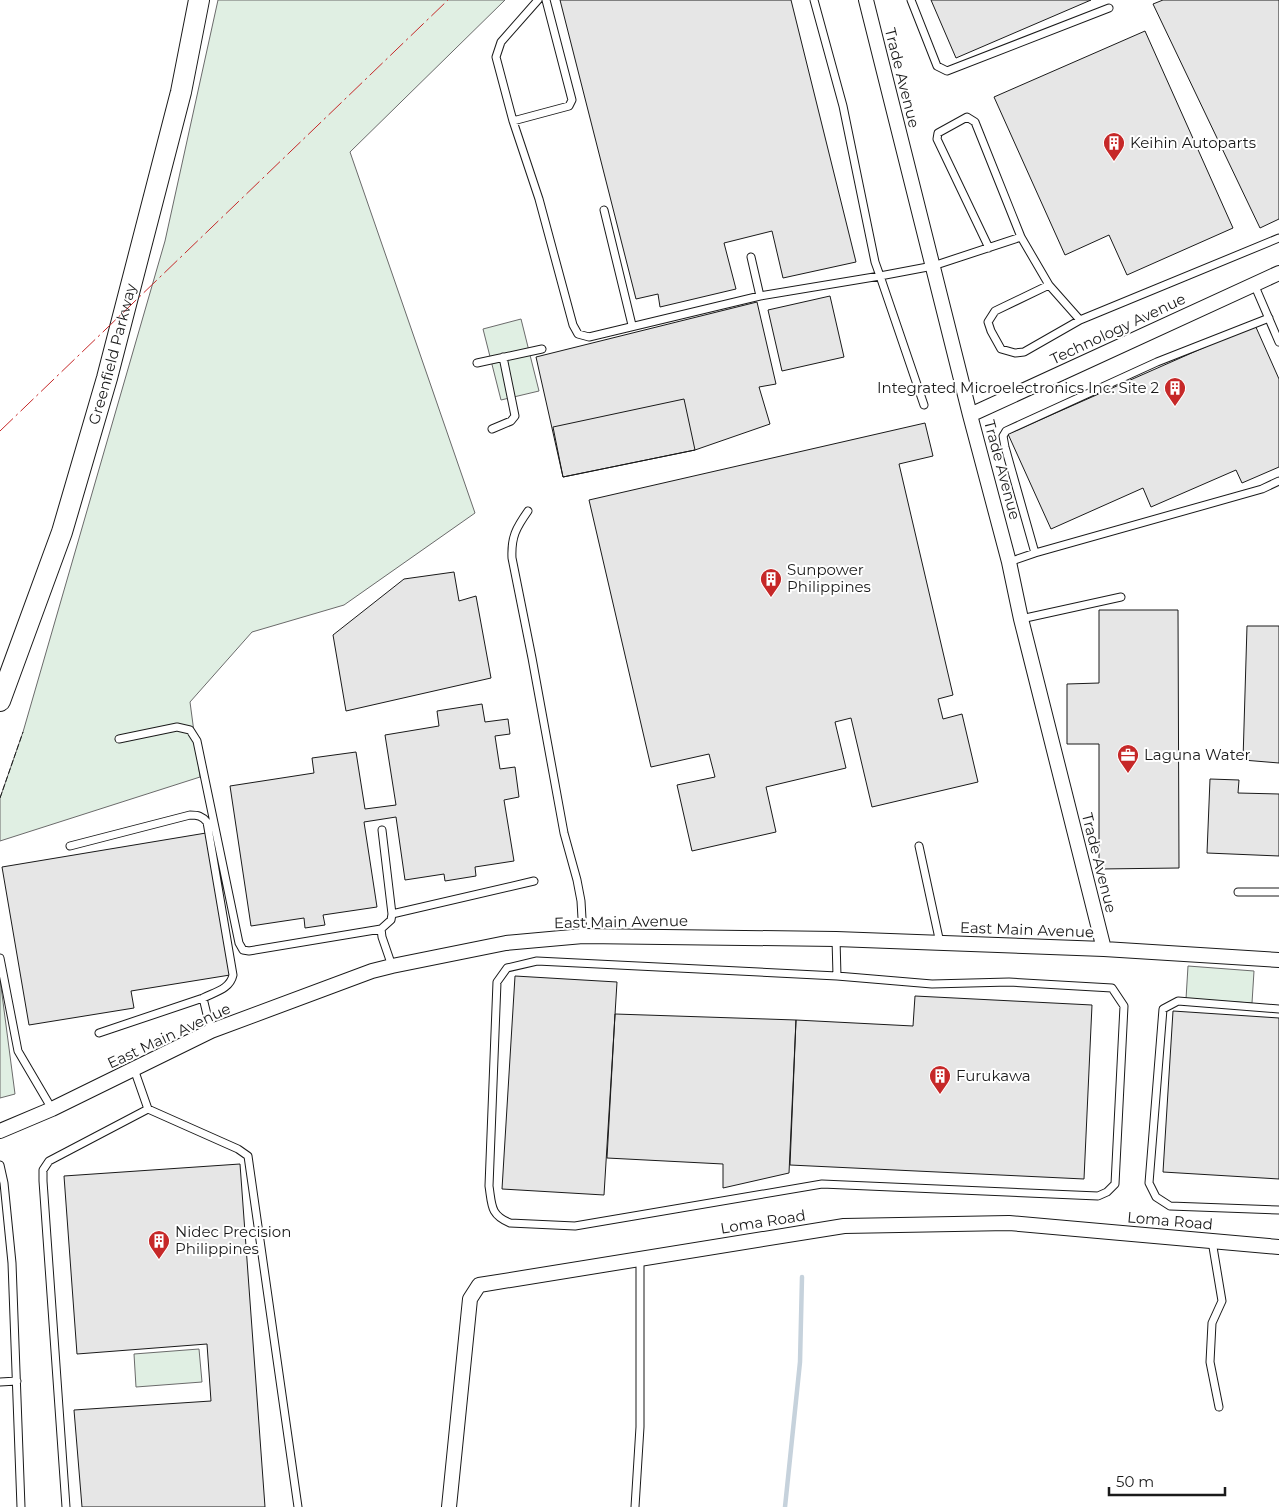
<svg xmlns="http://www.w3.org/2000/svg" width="1279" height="1507" font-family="Montserrat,sans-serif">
<rect width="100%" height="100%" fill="#fff"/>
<path fill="#e0efe3" stroke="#6a6a6a" d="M 218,0 L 505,0 L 350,152 L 475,513 L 344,605 L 252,632 L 190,702 L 200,777 L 0,841 L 0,798 L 23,732 L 165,241 Z
M 521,319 L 539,391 L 501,400 L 483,329 Z
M 1188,966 L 1254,971 L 1252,1003 L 1186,999 Z
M 0,979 L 15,1094 L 0,1098 Z
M 199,1349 L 202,1382 L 136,1387 L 134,1354 Z"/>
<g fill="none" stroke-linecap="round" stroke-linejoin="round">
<path stroke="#c6d2dc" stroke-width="4.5" d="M 785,1507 L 800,1362 L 802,1277"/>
</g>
<path fill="#e6e6e6" stroke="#1a1a1a" d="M 560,0 L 791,0 L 856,262 L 783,278 L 772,231 L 724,243 L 736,289 L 660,307 L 658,294 L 636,299 Z
M 931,0 L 1091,0 L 956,58 Z
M 1163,0 L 1279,0 L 1279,219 L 1260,228 L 1153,4 Z
M 1145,31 L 1233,228 L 1127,275 L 1109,235 L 1065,255 L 994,97 Z
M 830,296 L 844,357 L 782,371 L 768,310 Z
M 757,302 L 776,384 L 759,387 L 770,424 L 695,450 L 563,477 L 536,357 Z
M 1255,325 L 1279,379 L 1279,467 L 1242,483 L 1236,470 L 1151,507 L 1143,488 L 1051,529 L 1008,434 Z
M 684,399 L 695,450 L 563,477 L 553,427 Z
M 925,423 L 933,456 L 899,464 L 953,695 L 938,699 L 943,719 L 962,714 L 978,782 L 872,807 L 851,718 L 835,722 L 846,768 L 766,787 L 776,832 L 692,851 L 677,785 L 715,777 L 709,754 L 651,767 L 589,500 Z
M 454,572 L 459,601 L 476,596 L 491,678 L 346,711 L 333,635 L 404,579 Z
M 1099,610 L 1178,610 L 1179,868 L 1099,869 L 1099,744 L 1067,744 L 1067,684 L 1099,683 Z
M 1247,626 L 1279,626 L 1279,763 L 1243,760 Z
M 482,704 L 485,722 L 508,719 L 510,734 L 495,736 L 500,769 L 515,767 L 519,797 L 504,800 L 514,861 L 475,867 L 476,876 L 445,881 L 444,874 L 405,880 L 396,817 L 364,822 L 377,907 L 323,915 L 325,925 L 305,928 L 304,918 L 251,926 L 230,786 L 314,773 L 312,758 L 356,752 L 365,809 L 396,805 L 385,735 L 439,726 L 437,711 Z
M 1210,779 L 1239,780 L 1238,793 L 1279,794 L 1279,856 L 1207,853 Z
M 206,833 L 230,975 L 131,991 L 134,1008 L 29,1025 L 2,867 Z
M 515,976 L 617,982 L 604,1195 L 502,1189 Z
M 915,996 L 1092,1005 L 1084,1179 L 790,1165 L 796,1020 L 913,1026 Z
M 1173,1011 L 1279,1018 L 1279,1179 L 1163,1172 Z
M 615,1014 L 796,1020 L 789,1173 L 723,1188 L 723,1164 L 607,1158 Z
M 240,1164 L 265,1507 L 82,1507 L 74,1410 L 211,1401 L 207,1344 L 77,1354 L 64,1176 Z"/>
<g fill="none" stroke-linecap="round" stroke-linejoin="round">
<g stroke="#1a1a1a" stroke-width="9">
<path id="lane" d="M 538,0 L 501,42 L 496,57 L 513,121 L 539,199 L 573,325 L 578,334 L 589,337 L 760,296 L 880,276 L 875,262 L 843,106 L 814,0
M 911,0 L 937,66 L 947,71 L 1109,8
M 513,121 L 569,106 L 572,100 L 546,0
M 604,210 L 632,325
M 989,248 L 937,139 L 938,133 L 967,117 L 975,122 L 1021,237 L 1049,285 L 1080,320
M 751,257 L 760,296
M 1254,284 L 1279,342
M 1049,285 L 995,311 L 988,322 L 991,331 L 1001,349 L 1015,353 L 1024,352 L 1080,320 L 1279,238
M 477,363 L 542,349
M 924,405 L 880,276 L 933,266 L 1021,237
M 492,429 L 511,421 L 515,416 L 503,357
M 528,511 C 516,528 511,537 512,558 L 532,658 L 564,833 L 577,880 L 581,901 L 583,936
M 1035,553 L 1005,447 L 1003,436 L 1006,431 L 1157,362 L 1269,318
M 1009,562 L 1035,553 L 1262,489 L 1279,481
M 1021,619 L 1121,597
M 119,739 L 177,727 L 190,730 L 197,741 L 239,943 L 243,950 L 249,951 L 381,929
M 382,830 L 392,914 L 391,920 L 381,929 L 382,937 L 392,966
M 70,846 L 190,815 C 198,815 202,816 207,822 L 233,975 C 230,989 215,992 203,998
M 919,846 L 940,943
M 1238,892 L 1279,892
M 392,914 L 534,881
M 836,939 L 837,976
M 0,958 L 18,1051 L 52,1109
M 537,961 L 837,976 L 932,984 L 1009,982 L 1112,988 L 1124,1006 L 1115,1184 L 1107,1192 L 1098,1196 L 822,1184 L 575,1226 L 510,1223 C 490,1215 492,1205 489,1186 L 497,982 L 507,968 Z
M 1279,1009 L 1178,1001 L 1163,1009 L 1149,1183 L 1156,1197 L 1170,1206 L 1279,1210
M 99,1033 L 203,998 L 211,1031
M 134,1069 L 148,1109 L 238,1149 L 248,1156 L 298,1507
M 0,1165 L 4,1183 L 12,1263 L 21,1507
M 1212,1241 L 1222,1301 L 1212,1323 L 1210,1362 L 1219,1407
M 0,1382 L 17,1381
M 66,1507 L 43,1181 L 43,1170 L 49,1161 L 148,1109
M 635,1507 L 640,1427 L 640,1258"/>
</g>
<g stroke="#1a1a1a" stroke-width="16">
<path id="street" d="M 866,0 L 970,415 L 1009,562 L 1021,619 L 1104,949
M 970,415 L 1279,273
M 0,1131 L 52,1109 L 211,1031 L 372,971 L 392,966 L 506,943 L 583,936 L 836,939 L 1104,949 L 1279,960
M 449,1507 L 470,1299 L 479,1285 L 844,1226 L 1009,1223 L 1279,1247"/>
</g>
<g stroke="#1a1a1a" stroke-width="22">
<g id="secondary">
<path id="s1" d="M 0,701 L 62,532 L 107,378 L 181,92 L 199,0"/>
</g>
</g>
<use href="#lane" stroke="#fff" stroke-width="7"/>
<use href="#street" stroke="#fff" stroke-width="14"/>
<use href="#secondary" stroke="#fff" stroke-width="20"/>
<path stroke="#1a1a1a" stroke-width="1" stroke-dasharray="6 2.5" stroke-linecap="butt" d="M 0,798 L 23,732"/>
<path stroke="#c62828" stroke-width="1" stroke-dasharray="18 4 2.5 4" stroke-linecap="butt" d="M 0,431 L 448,0"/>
</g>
<defs>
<g id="building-pin" transform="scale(1.125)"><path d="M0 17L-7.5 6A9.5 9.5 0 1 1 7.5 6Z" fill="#c62828" stroke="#fff"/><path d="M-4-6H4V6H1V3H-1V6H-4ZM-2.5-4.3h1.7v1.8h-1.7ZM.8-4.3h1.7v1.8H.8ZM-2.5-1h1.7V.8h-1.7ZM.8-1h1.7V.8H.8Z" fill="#fff"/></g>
<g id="office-pin" transform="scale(1.125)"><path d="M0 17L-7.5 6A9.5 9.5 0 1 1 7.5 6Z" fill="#c62828" stroke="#fff"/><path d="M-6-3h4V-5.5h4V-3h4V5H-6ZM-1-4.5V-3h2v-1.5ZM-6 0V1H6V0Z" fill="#fff"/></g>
</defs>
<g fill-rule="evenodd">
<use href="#building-pin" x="1114" y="143"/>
<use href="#building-pin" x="1175" y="388"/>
<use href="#building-pin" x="771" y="579"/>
<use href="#office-pin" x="1128" y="755"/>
<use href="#building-pin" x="940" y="1076"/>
<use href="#building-pin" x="159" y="1241"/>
</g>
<g text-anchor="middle" stroke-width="4" stroke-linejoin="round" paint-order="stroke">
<g font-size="15" fill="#1a1a1a" stroke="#fff">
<text transform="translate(902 78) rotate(76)" y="5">Trade Avenue</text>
<text transform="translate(1118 329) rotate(-25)" y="5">Technology Avenue</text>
<text dy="5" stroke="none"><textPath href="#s1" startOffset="365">Greenfield Parkway</textPath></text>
<text transform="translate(1002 470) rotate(75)" y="5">Trade Avenue</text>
<text transform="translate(1099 863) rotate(76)" y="5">Trade Avenue</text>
<text transform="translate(621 922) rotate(-1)" y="5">East Main Avenue</text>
<text transform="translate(1027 930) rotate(2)" y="5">East Main Avenue</text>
<text transform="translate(169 1036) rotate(-25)" y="5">East Main Avenue</text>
<text transform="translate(1170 1221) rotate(5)" y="5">Loma Road</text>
<text transform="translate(763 1222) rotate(-9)" y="5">Loma Road</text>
</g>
<g font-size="15" fill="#1a1a1a" stroke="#fff" text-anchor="start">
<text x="1130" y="148">Keihin Autoparts</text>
<text x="1159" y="393" text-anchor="end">Integrated Microelectronics Inc. Site 2</text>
<text x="787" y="575">Sunpower<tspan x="787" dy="17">Philippines</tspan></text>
<text x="1144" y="760">Laguna Water</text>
<text x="956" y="1081">Furukawa</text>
<text x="175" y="1237">Nidec Precision<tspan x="175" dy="17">Philippines</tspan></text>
</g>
</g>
<path d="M1109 1487v8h116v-8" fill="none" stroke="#1a1a1a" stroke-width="2.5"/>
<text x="1116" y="1487" font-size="15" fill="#1a1a1a" stroke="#ffffff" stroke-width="4" paint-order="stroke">50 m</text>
</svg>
